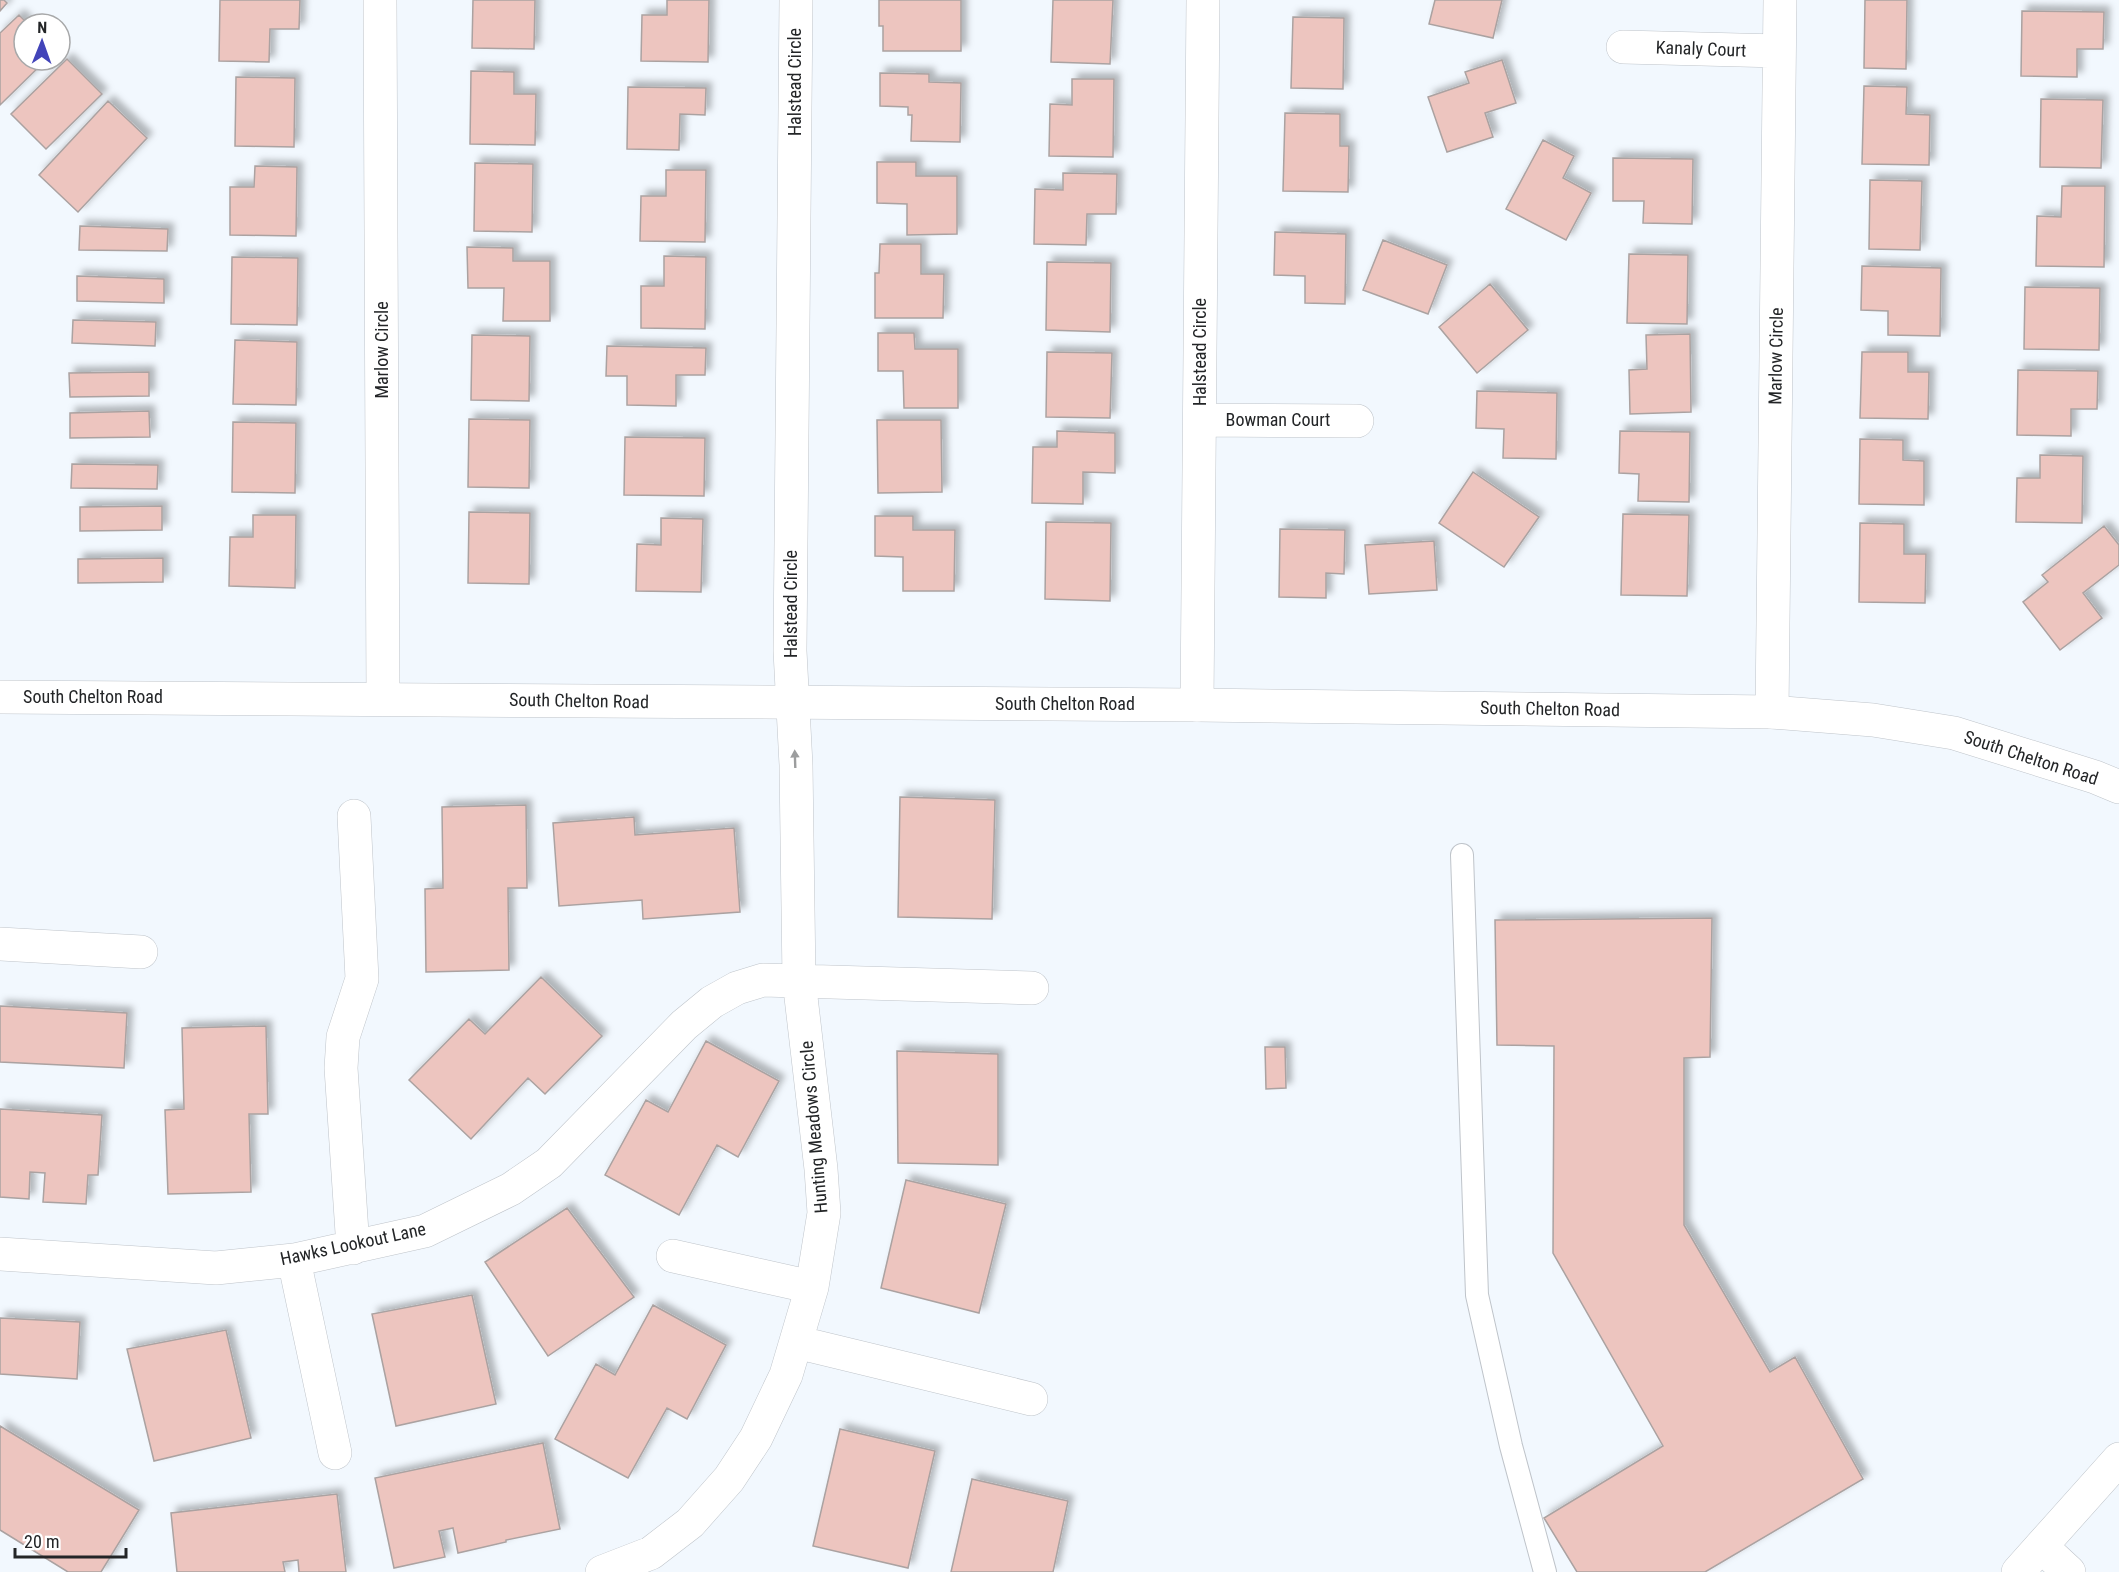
<svg xmlns="http://www.w3.org/2000/svg" width="2119" height="1572" font-family="'Roboto Condensed',sans-serif">
<defs>
<filter id="shadow"><feDropShadow dx="5.5" dy="-5.5" stdDeviation="3" flood-color="#0004"/></filter>
</defs>
<rect width="100%" height="100%" fill="#f2f8fe"/>
<path fill="#edc5bf" stroke="#aba2a1" stroke-width="1.5" filter="url(#shadow)" d="M 0,0 L 4,0 L 7,3 L 0,11 Z
M 220,0 L 300,0 L 299,29 L 270,29 L 269,62 L 219,61 Z
M 473,0 L 535,0 L 534,49 L 472,48 Z
M 667,0 L 709,0 L 708,62 L 641,61 L 642,15 L 667,15 Z
M 879,0 L 961,0 L 961,51 L 883,51 L 883,26 L 879,26 Z
M 1053,0 L 1113,0 L 1110,64 L 1051,62 Z
M 1435,0 L 1502,0 L 1493,38 L 1429,24 Z
M 1865,0 L 1907,0 L 1906,69 L 1864,68 Z
M 2022,11 L 2104,12 L 2103,49 L 2077,49 L 2077,77 L 2021,76 Z
M 19,15 L 28,24 L 24,24 L 24,60 L 46,60 L 0,105 L 0,33 Z
M 1293,17 L 1344,18 L 1343,89 L 1291,88 Z
M 67,59 L 102,94 L 46,149 L 11,114 Z
M 1502,60 L 1516,103 L 1485,113 L 1493,137 L 1447,152 L 1428,97 L 1469,83 L 1465,72 Z
M 471,71 L 514,72 L 514,94 L 536,94 L 535,145 L 470,144 Z
M 880,73 L 929,74 L 929,82 L 961,83 L 960,142 L 911,141 L 912,115 L 908,115 L 908,107 L 880,106 Z
M 236,77 L 295,78 L 294,147 L 235,146 Z
M 1072,79 L 1114,79 L 1113,157 L 1049,156 L 1050,104 L 1072,105 Z
M 1864,86 L 1907,87 L 1906,114 L 1930,115 L 1929,165 L 1862,164 Z
M 628,87 L 706,88 L 705,115 L 680,114 L 679,150 L 627,149 Z
M 2041,99 L 2103,100 L 2101,168 L 2040,167 Z
M 108,101 L 147,138 L 78,212 L 39,175 Z
M 1285,113 L 1340,114 L 1340,146 L 1349,146 L 1348,192 L 1283,191 Z
M 1543,140 L 1574,156 L 1563,178 L 1591,193 L 1566,240 L 1506,209 Z
M 1613,158 L 1693,159 L 1692,224 L 1643,223 L 1644,201 L 1613,201 Z
M 877,162 L 916,162 L 916,176 L 957,176 L 957,234 L 907,235 L 907,204 L 877,203 Z
M 475,163 L 533,164 L 532,232 L 474,231 Z
M 255,166 L 297,167 L 296,236 L 230,235 L 230,187 L 254,187 Z
M 666,170 L 706,170 L 705,242 L 640,241 L 641,196 L 666,196 Z
M 1063,173 L 1117,174 L 1116,214 L 1087,214 L 1086,245 L 1034,244 L 1035,189 L 1063,190 Z
M 1870,180 L 1922,181 L 1920,250 L 1869,249 Z
M 2062,186 L 2105,186 L 2104,267 L 2036,266 L 2037,216 L 2061,217 Z
M 80,226 L 168,229 L 167,251 L 79,250 Z
M 1275,232 L 1346,234 L 1345,304 L 1305,303 L 1305,276 L 1274,275 Z
M 1383,240 L 1447,265 L 1428,314 L 1363,290 Z
M 880,244 L 921,244 L 921,274 L 944,274 L 943,318 L 875,318 L 875,273 L 879,273 Z
M 467,247 L 513,248 L 513,261 L 550,261 L 550,321 L 503,321 L 504,288 L 468,288 Z
M 1629,254 L 1688,255 L 1687,324 L 1627,323 Z
M 664,256 L 706,257 L 705,329 L 641,328 L 641,286 L 664,286 Z
M 232,257 L 298,258 L 297,325 L 231,324 Z
M 1047,262 L 1111,263 L 1110,332 L 1046,330 Z
M 1862,266 L 1941,268 L 1940,336 L 1888,335 L 1888,311 L 1861,310 Z
M 77,276 L 164,279 L 164,303 L 77,301 Z
M 1490,284 L 1528,330 L 1477,373 L 1439,327 Z
M 2025,287 L 2100,288 L 2099,350 L 2024,349 Z
M 73,320 L 156,322 L 155,346 L 72,343 Z
M 878,333 L 914,333 L 915,349 L 958,349 L 958,408 L 904,408 L 903,371 L 878,371 Z
M 1690,334 L 1691,412 L 1630,414 L 1629,370 L 1647,369 L 1646,335 Z
M 472,335 L 530,336 L 529,401 L 471,400 Z
M 235,340 L 297,342 L 296,405 L 233,404 Z
M 607,346 L 706,348 L 705,375 L 676,375 L 676,406 L 627,405 L 627,376 L 606,376 Z
M 1047,352 L 1112,353 L 1110,418 L 1046,417 Z
M 1862,352 L 1908,352 L 1908,372 L 1929,372 L 1928,419 L 1860,418 Z
M 2018,370 L 2098,371 L 2097,409 L 2071,409 L 2071,436 L 2017,435 Z
M 149,372 L 149,396 L 70,397 L 69,373 Z
M 1477,391 L 1557,393 L 1556,459 L 1503,458 L 1504,429 L 1476,428 Z
M 149,411 L 150,437 L 70,438 L 70,413 Z
M 469,419 L 530,420 L 529,488 L 468,487 Z
M 877,420 L 941,420 L 942,492 L 878,493 Z
M 233,422 L 296,423 L 295,493 L 232,492 Z
M 1057,431 L 1115,433 L 1115,473 L 1083,472 L 1083,504 L 1032,503 L 1033,447 L 1057,447 Z
M 1620,431 L 1690,432 L 1689,502 L 1638,501 L 1639,474 L 1619,473 Z
M 625,437 L 705,438 L 704,496 L 624,495 Z
M 1860,439 L 1903,440 L 1903,460 L 1924,461 L 1924,505 L 1859,504 Z
M 2040,455 L 2083,456 L 2082,523 L 2016,522 L 2017,478 L 2040,478 Z
M 72,464 L 158,465 L 157,489 L 71,488 Z
M 1473,472 L 1539,517 L 1504,567 L 1439,523 Z
M 162,506 L 162,530 L 80,531 L 80,507 Z
M 469,512 L 530,513 L 529,584 L 468,583 Z
M 1623,514 L 1689,515 L 1687,596 L 1621,595 Z
M 253,515 L 296,515 L 295,588 L 229,586 L 230,537 L 253,537 Z
M 875,516 L 913,516 L 913,530 L 955,530 L 954,591 L 903,591 L 903,557 L 875,556 Z
M 661,518 L 703,519 L 701,592 L 636,591 L 637,544 L 661,545 Z
M 1046,522 L 1111,523 L 1110,601 L 1045,599 Z
M 1860,523 L 1904,524 L 1904,554 L 1926,554 L 1925,603 L 1859,602 Z
M 2104,526 L 2119,545 L 2119,565 L 2083,593 L 2102,618 L 2060,650 L 2023,602 L 2048,582 L 2042,575 Z
M 1280,529 L 1345,530 L 1344,574 L 1326,573 L 1326,598 L 1279,597 Z
M 1434,541 L 1437,590 L 1369,594 L 1365,545 Z
M 163,558 L 163,582 L 78,583 L 78,559 Z
M 900,797 L 995,800 L 992,919 L 898,917 Z
M 526,805 L 527,888 L 508,888 L 509,970 L 426,972 L 425,889 L 443,888 L 442,807 Z
M 634,817 L 635,835 L 734,828 L 740,912 L 643,919 L 642,900 L 559,906 L 553,823 Z
M 1712,918 L 1710,1057 L 1684,1058 L 1684,1225 L 1770,1372 L 1795,1357 L 1863,1479 L 1705,1572 L 1577,1572 L 1544,1518 L 1663,1446 L 1553,1253 L 1554,1046 L 1497,1045 L 1495,920 Z
M 541,977 L 602,1036 L 545,1094 L 528,1078 L 471,1139 L 409,1080 L 469,1019 L 485,1034 Z
M 0,1006 L 127,1013 L 124,1068 L 0,1062 Z
M 266,1026 L 268,1114 L 249,1114 L 251,1192 L 168,1194 L 165,1110 L 184,1109 L 182,1028 Z
M 706,1041 L 779,1081 L 738,1157 L 717,1145 L 679,1215 L 605,1175 L 646,1100 L 668,1112 Z
M 1265,1047 L 1285,1047 L 1286,1088 L 1266,1089 Z
M 897,1051 L 998,1054 L 998,1165 L 898,1163 Z
M 0,1109 L 102,1115 L 98,1175 L 88,1175 L 86,1204 L 43,1202 L 45,1173 L 30,1172 L 29,1199 L 0,1197 Z
M 906,1180 L 1006,1204 L 979,1313 L 881,1288 Z
M 567,1208 L 634,1297 L 548,1356 L 485,1262 Z
M 472,1295 L 496,1404 L 396,1426 L 372,1314 Z
M 653,1305 L 726,1345 L 687,1419 L 667,1408 L 628,1478 L 555,1439 L 596,1364 L 615,1375 Z
M 0,1318 L 80,1322 L 77,1379 L 0,1374 Z
M 226,1330 L 251,1438 L 154,1461 L 127,1349 Z
M 0,1426 L 139,1510 L 101,1572 L 68,1572 L 0,1530 Z
M 840,1429 L 935,1451 L 908,1568 L 813,1546 Z
M 543,1443 L 560,1529 L 506,1540 L 506,1542 L 458,1553 L 453,1528 L 439,1531 L 445,1557 L 394,1568 L 375,1478 Z
M 972,1479 L 1068,1501 L 1053,1572 L 951,1572 Z
M 337,1494 L 346,1572 L 299,1572 L 298,1560 L 283,1562 L 285,1572 L 177,1572 L 171,1513 Z"/>
<g fill="none" stroke-linecap="round" stroke-linejoin="round">
<g stroke="#bfc4ca" stroke-width="24">
<path id="lane" d="M 1462,855 L 1477,1295 L 1511,1446 L 1545,1572"/>
</g>
<g stroke="#bfc4ca" stroke-width="34">
<path id="street" d="M 380,0 L 383,699
M 1623,47 L 1779,51
M 1200,420 L 1357,421
M 1197,705 L 1203,0
M 1772,712 L 1780,0
M 0,944 L 141,952
M 353,1248 L 341,1068 L 343,1037 L 362,979 L 354,816
M 0,1254 L 216,1268 L 294,1260 L 425,1231 L 511,1189 L 549,1163 L 684,1025 L 712,1002 L 737,988 L 763,980 L 1032,988
M 673,1256 L 812,1287
M 294,1260 L 335,1453
M 796,1342 L 1031,1399
M 2042,1547 L 2069,1572
M 602,1572 L 651,1553 L 690,1523 L 729,1479 L 756,1438 L 786,1375 L 812,1287 L 824,1213 L 821,1169 L 799,980 L 796,765 L 790,651 L 796,0"/>
</g>
<g stroke="#bfc4ca" stroke-width="34">
<path id="secondary" d="M 0,697 L 1197,705 L 1772,712 L 1873,720 L 1954,733 L 2095,777 L 2119,787
M 2018,1572 L 2119,1459"/>
</g>
<use href="#lane" stroke="#fff" stroke-width="22"/>
<use href="#street" stroke="#fff" stroke-width="33"/>
<use href="#secondary" stroke="#fff" stroke-width="33"/>
</g>
<defs><path id="oneway-solid" d="M-6-.8H1V-3.2L6.5 0L1 3.2V.8H-6Z" transform="scale(1.5)"/></defs>
<use fill="#9c9d9e" href="#oneway-solid" transform="translate(795 759) rotate(-92)"/>
<g text-anchor="middle" stroke-width="4.5" stroke-linejoin="round" paint-order="stroke">
<g font-size="18" fill="#232527" stroke="#fff">
<text transform="translate(1701 49) rotate(2)" y="6">Kanaly Court</text>
<text transform="translate(795 82) rotate(-90)" y="6">Halstead Circle</text>
<text transform="translate(382 350) rotate(-90)" y="6">Marlow Circle</text>
<text transform="translate(1200 352) rotate(-90)" y="6">Halstead Circle</text>
<text transform="translate(1776 356) rotate(-89)" y="6">Marlow Circle</text>
<text x="1278" y="426">Bowman Court</text>
<text transform="translate(791 604) rotate(-90)" y="6">Halstead Circle</text>
<text x="93" y="703">South Chelton Road</text>
<text transform="translate(579 701) rotate(1)" y="6">South Chelton Road</text>
<text x="1065" y="710">South Chelton Road</text>
<text transform="translate(1550 709) rotate(1)" y="6">South Chelton Road</text>
<text transform="translate(2031 758) rotate(18)" y="6">South Chelton Road</text>
<text transform="translate(814 1127) rotate(-95)" y="6">Hunting Meadows Circle</text>
<text transform="translate(353 1244) rotate(-12)" y="6">Hawks Lookout Lane</text>
</g>
</g>
<g transform="translate(42 42) rotate(1)"><circle r="28" fill="#ffffff" stroke="#a7a8a9" stroke-width="1.5"/>
<path d="M0-4.5L10 22L0 15L-10 22Z" fill="#4244b9"/>
<text y="-9" font-size="16" font-weight="bold" text-anchor="middle" fill="#232527">N</text>
</g>
<path d="M15 1548v9h111v-9" fill="none" stroke="#232527" stroke-width="3"/>
<text x="24" y="1548" font-size="18" fill="#232527" stroke="#ffffff" stroke-width="4.5" paint-order="stroke">20 m</text>
</svg>
